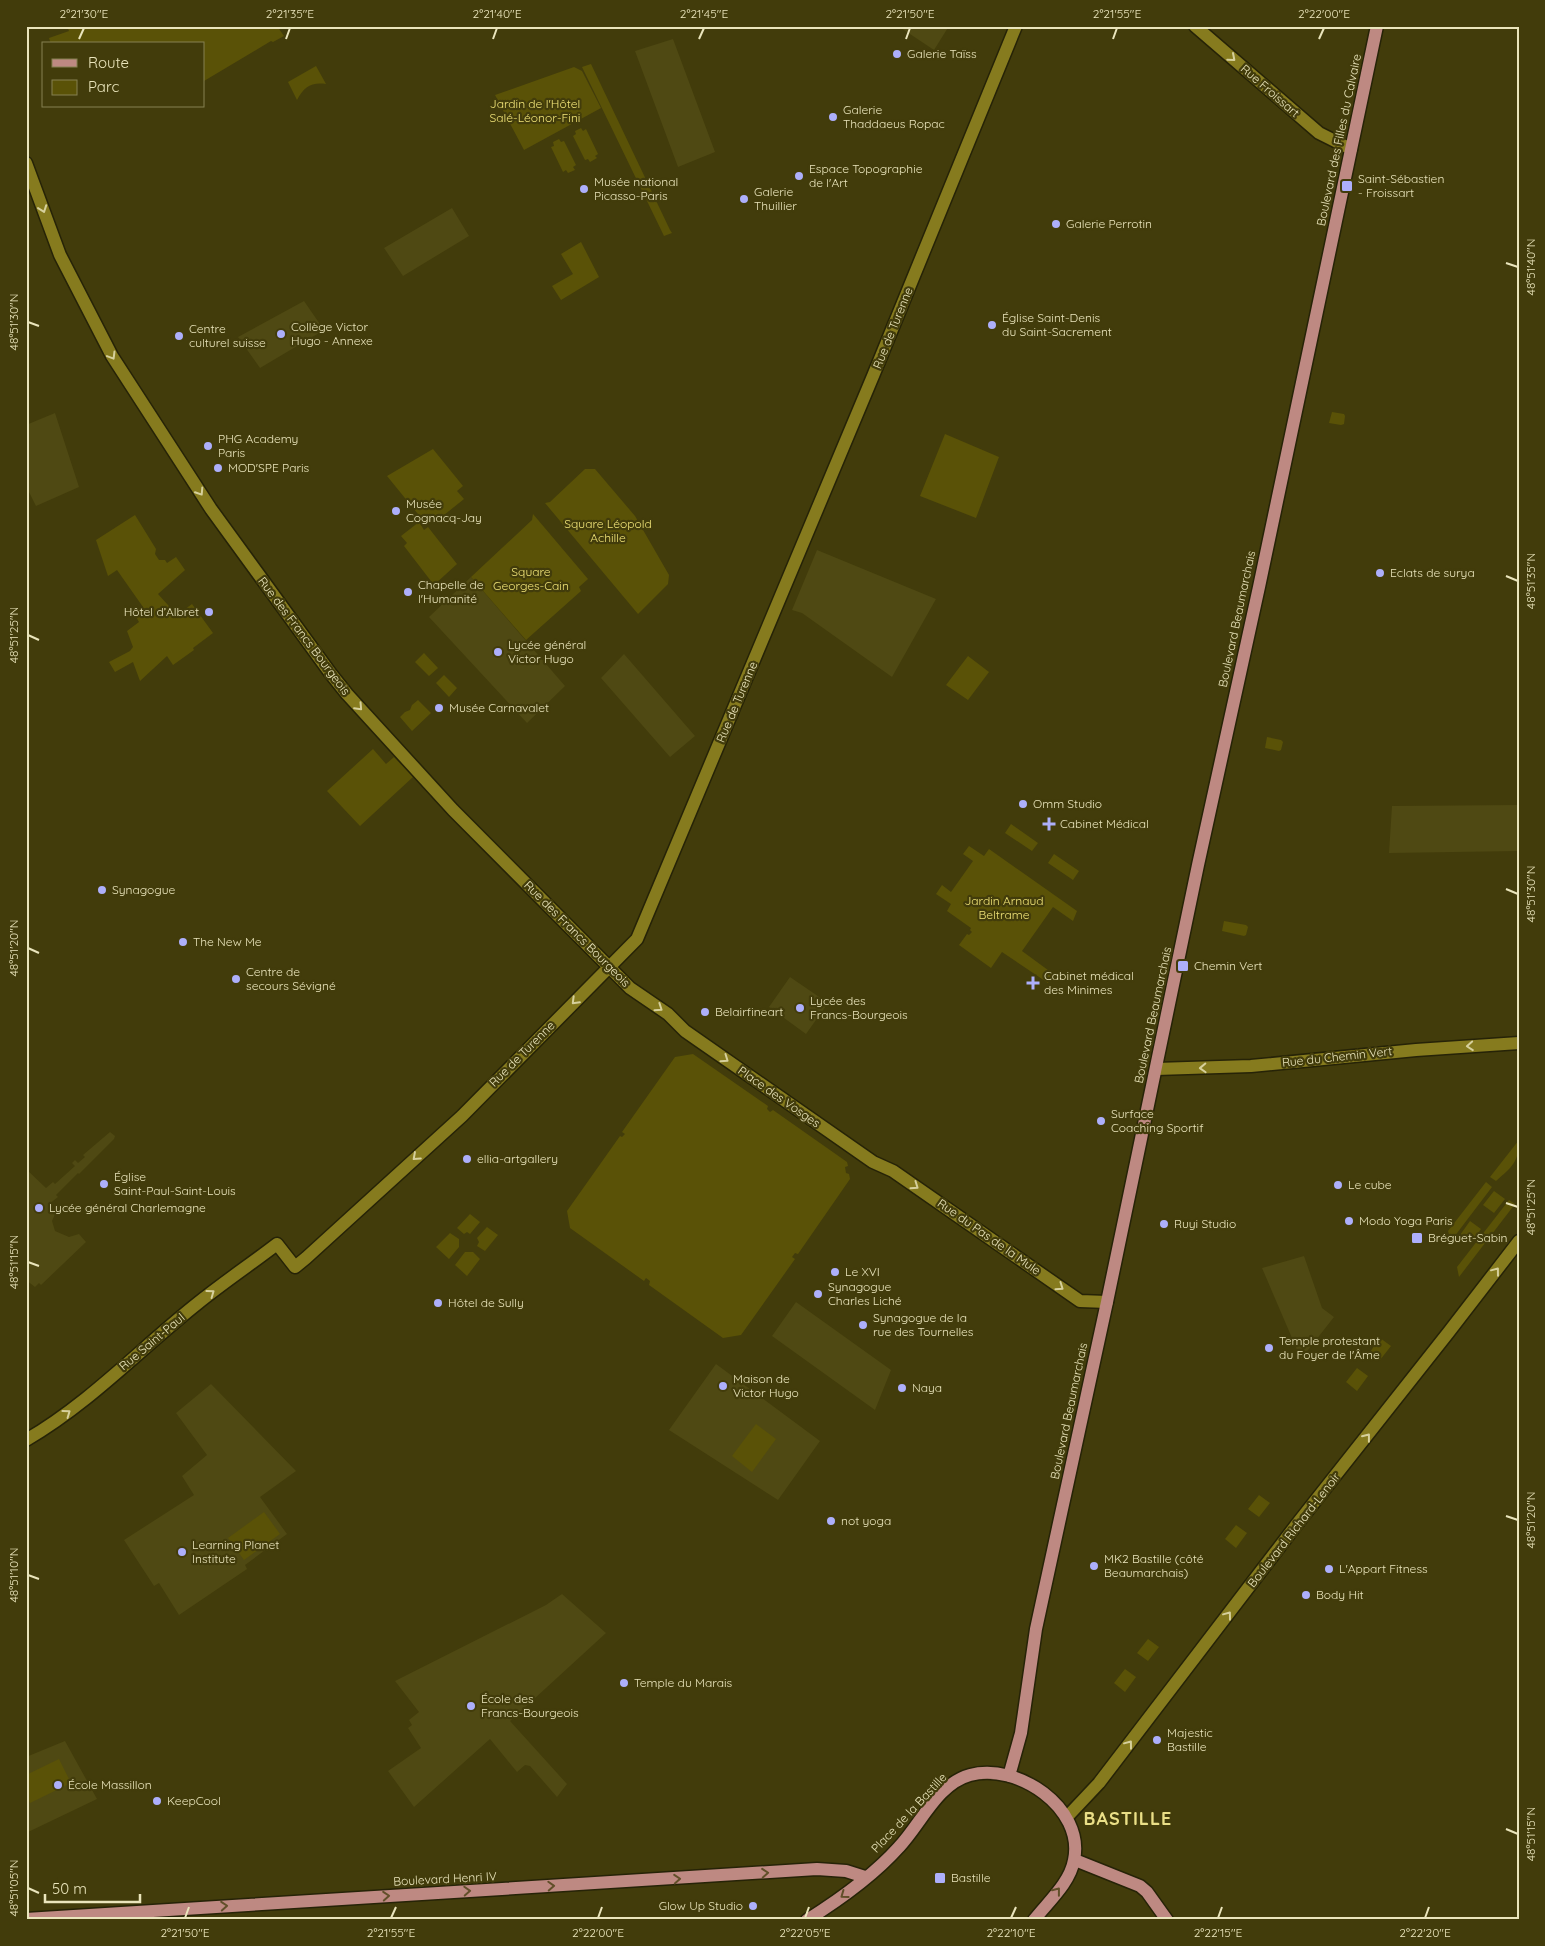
<svg xmlns="http://www.w3.org/2000/svg" width="1545" height="1946" font-family="Quicksand,sans-serif">
<rect width="100%" height="100%" fill="#423c0b"/>
<path fill="#4f4913" d="M 898,26 L 949,26 L 934,50 Z
M 673,39 L 715,152 L 678,167 L 635,51 Z
M 452,208 L 469,236 L 403,276 L 384,248 Z
M 304,301 L 324,330 L 260,368 L 238,337 Z
M 55,413 L 79,487 L 36,506 L 26,486 L 26,425 Z
M 817,550 L 936,599 L 892,677 L 802,613 L 792,610 Z
M 471,577 L 565,686 L 527,723 L 429,617 Z
M 624,654 L 695,736 L 670,757 L 601,678 Z
M 1519,805 L 1519,851 L 1389,853 L 1392,806 Z
M 790,977 L 828,1003 L 806,1034 L 769,1007 Z
M 110,1132 L 115,1136 L 114,1139 L 79,1174 L 78,1173 L 56,1195 L 58,1197 L 49,1204 L 56,1212 L 52,1221 L 55,1231 L 69,1237 L 79,1234 L 86,1242 L 41,1285 L 39,1283 L 35,1287 L 26,1280 L 26,1169 L 46,1188 L 53,1182 L 55,1184 L 75,1166 L 72,1163 L 75,1160 L 78,1163 L 85,1157 L 83,1155 Z
M 1304,1256 L 1322,1308 L 1334,1317 L 1301,1359 L 1262,1268 Z
M 796,1302 L 891,1370 L 875,1410 L 772,1336 Z
M 716,1364 L 820,1441 L 778,1500 L 669,1430 Z
M 211,1384 L 296,1471 L 260,1497 L 287,1534 L 245,1565 L 247,1569 L 179,1615 L 159,1583 L 154,1586 L 124,1540 L 194,1495 L 182,1476 L 207,1455 L 176,1413 Z
M 562,1594 L 606,1633 L 510,1721 L 567,1784 L 557,1797 L 530,1766 L 525,1765 L 517,1772 L 490,1739 L 414,1807 L 388,1771 L 421,1748 L 408,1728 L 412,1725 L 409,1720 L 419,1712 L 395,1681 L 546,1605 Z
M 65,1741 L 97,1799 L 26,1833 L 26,1757 Z"/>
<path fill="#5a5207" d="M 67,26 L 277,26 L 284,36 L 273,42 L 271,41 L 204,81 L 204,44 L 51,44 L 49,38 L 69,31 Z
M 591,64 L 670,230 L 672,233 L 664,236 L 582,67 Z
M 316,66 L 326,84 C 311,82 304,87 297,100 L 288,82 Z
M 574,67 L 582,71 L 601,108 L 524,150 L 495,95 Z
M 581,128 L 583,131 L 586,129 L 598,154 L 595,156 L 597,158 L 590,162 L 588,159 L 585,160 L 573,136 L 576,134 L 575,131 Z
M 559,139 L 561,142 L 564,141 L 576,165 L 573,167 L 575,170 L 568,173 L 566,170 L 563,172 L 551,147 L 554,146 L 553,142 Z
M 581,242 L 599,277 L 561,300 L 552,286 L 573,274 L 561,254 Z
M 1332,412 L 1344,414 L 1345,416 L 1344,424 L 1341,425 L 1329,423 Z
M 945,434 L 999,457 L 976,518 L 920,496 Z
M 433,449 L 463,486 L 457,491 L 464,499 L 434,523 L 428,515 L 422,519 L 387,476 Z
M 585,469 L 595,469 L 635,516 L 669,575 L 668,584 L 638,614 L 545,503 L 550,502 Z
M 533,514 L 588,579 L 579,587 L 581,591 L 526,640 L 471,577 L 532,520 Z
M 135,515 L 156,549 L 155,554 L 159,560 L 165,560 L 167,563 L 176,557 L 185,570 L 158,594 L 177,615 L 192,604 L 213,633 L 193,648 L 194,650 L 173,665 L 167,656 L 140,681 L 133,662 L 115,672 L 109,662 L 130,651 L 133,647 L 127,631 L 139,622 L 135,615 L 143,607 L 117,570 L 108,576 L 96,540 Z
M 419,522 L 424,530 L 428,527 L 457,564 L 434,585 L 404,546 L 407,543 L 401,536 Z
M 424,653 L 438,668 L 429,676 L 415,662 Z
M 968,656 L 989,672 L 968,700 L 946,685 Z
M 444,675 L 457,688 L 449,697 L 436,683 Z
M 418,700 L 431,713 L 412,731 L 400,717 L 405,712 L 410,710 L 412,705 Z
M 1267,737 L 1281,740 L 1283,742 L 1281,750 L 1279,751 L 1265,748 Z
M 373,749 L 386,764 L 394,757 L 413,777 L 360,826 L 327,791 Z
M 1011,824 L 1038,843 L 1032,851 L 1005,833 Z
M 969,846 L 984,856 L 989,849 L 1077,911 L 1073,921 L 1053,907 L 1022,951 L 1052,973 L 1048,983 L 1002,952 L 991,968 L 959,945 L 967,934 L 969,935 L 972,932 L 970,930 L 971,928 L 947,911 L 951,904 L 936,894 L 942,885 L 951,892 L 973,861 L 963,854 Z
M 1054,854 L 1079,871 L 1073,880 L 1048,863 Z
M 1224,921 L 1246,925 L 1248,927 L 1246,935 L 1244,936 L 1222,931 Z
M 693,1054 L 768,1106 L 767,1109 L 770,1112 L 773,1110 L 847,1162 L 848,1166 L 845,1167 L 846,1173 L 849,1174 L 850,1179 L 798,1254 L 795,1253 L 792,1257 L 795,1259 L 741,1335 L 723,1338 L 649,1285 L 650,1281 L 646,1278 L 644,1281 L 570,1228 L 567,1211 L 620,1136 L 622,1137 L 625,1134 L 622,1132 L 675,1057 Z
M 1519,1140 C 1519,1162 1512,1167 1496,1181 L 1490,1177 Z
M 1486,1182 L 1492,1187 L 1451,1241 L 1448,1231 Z
M 1494,1191 L 1505,1199 L 1494,1213 L 1483,1205 Z
M 1509,1200 L 1515,1204 L 1459,1277 L 1457,1267 Z
M 470,1214 L 480,1222 L 470,1234 L 467,1232 L 464,1234 L 457,1228 Z
M 1470,1221 L 1481,1229 L 1471,1244 L 1460,1235 Z
M 487,1227 L 498,1235 L 485,1251 L 477,1246 L 479,1242 L 477,1238 Z
M 450,1233 L 459,1239 L 459,1247 L 449,1259 L 436,1247 Z
M 465,1252 L 473,1252 L 480,1259 L 467,1276 L 455,1265 Z
M 1380,1338 L 1391,1346 L 1380,1360 L 1370,1352 Z
M 1357,1368 L 1368,1376 L 1357,1391 L 1346,1382 Z
M 756,1424 L 776,1439 L 752,1472 L 732,1456 Z
M 1259,1495 L 1270,1503 L 1259,1517 L 1248,1509 Z
M 264,1512 L 280,1534 L 244,1560 L 228,1538 Z
M 1236,1525 L 1247,1533 L 1236,1548 L 1225,1539 Z
M 1148,1639 L 1159,1647 L 1148,1661 L 1137,1653 Z
M 1125,1669 L 1136,1677 L 1125,1692 L 1114,1683 Z
M 59,1759 L 71,1783 L 30,1803 L 26,1794 L 26,1775 Z"/>
<g fill="none" stroke-linecap="round" stroke-linejoin="round">
<g stroke="#262307" stroke-width="15">
<path id="minor" d="M 1195,26 L 1319,133 L 1351,149
M 26,163 L 60,255 L 112,356 L 211,509 L 331,674 L 347,694 L 453,810 L 630,988 L 668,1014 L 685,1031 L 873,1162 L 893,1171 L 1080,1301 L 1107,1302
M 1156,1069 L 1251,1066 L 1416,1050 L 1519,1043
M 26,1440 C 90,1403 141,1348 198,1303 C 224,1282 251,1264 277,1244 L 295,1267 L 306,1258 L 462,1116 L 637,939 L 873,376 L 1016,26
M 1067,1817 L 1099,1783 L 1297,1524 L 1448,1333 L 1519,1241"/>
</g>
<g stroke="#262307" stroke-width="15">
<path id="major" d="M 1009,1776 L 1021,1733 L 1036,1629 L 1107,1302 L 1198,865 L 1259,587 L 1377,26
M 1075,1860 L 1140,1886 L 1147,1892 L 1167,1920
M 26,1919 L 817,1869 L 846,1871 L 865,1877
M 807,1920 C 839,1900 874,1875 899,1847 C 921,1824 937,1784 970,1775 C 1017,1762 1085,1808 1074,1860 C 1070,1883 1048,1902 1034,1920"/>
</g>
<use href="#minor" stroke="#867b1e" stroke-width="12"/>
<use href="#major" stroke="#be8982" stroke-width="12"/>
</g>
<defs><path id="oneway-chevron" d="M-2-3.5L2.5 0L-2 3.5" fill="none" stroke-width="1.6" stroke-linecap="round" stroke-linejoin="round" transform="scale(1.25)"/></defs>
<g stroke="#d6d09c">
<use href="#oneway-chevron" transform="translate(1232 58) rotate(41)"/>
<use href="#oneway-chevron" transform="translate(43 209) rotate(70)"/>
<use href="#oneway-chevron" transform="translate(112 356) rotate(59)"/>
<use href="#oneway-chevron" transform="translate(200 492) rotate(57)"/>
<use href="#oneway-chevron" transform="translate(359 707) rotate(47)"/>
<use href="#oneway-chevron" transform="translate(575 1001) rotate(135)"/>
<use href="#oneway-chevron" transform="translate(659 1008) rotate(34)"/>
<use href="#oneway-chevron" transform="translate(1470 1046) rotate(176)"/>
<use href="#oneway-chevron" transform="translate(725 1059) rotate(35)"/>
<use href="#oneway-chevron" transform="translate(1203 1068) rotate(178)"/>
<use href="#oneway-chevron" transform="translate(416 1157) rotate(138)"/>
<use href="#oneway-chevron" transform="translate(915 1186) rotate(35)"/>
<use href="#oneway-chevron" transform="translate(1496 1271) rotate(-53)"/>
<use href="#oneway-chevron" transform="translate(1060 1287) rotate(35)"/>
<use href="#oneway-chevron" transform="translate(211 1293) rotate(-36)"/>
<use href="#oneway-chevron" transform="translate(67 1413) rotate(-36)"/>
<use href="#oneway-chevron" transform="translate(1367 1437) rotate(-52)"/>
<use href="#oneway-chevron" transform="translate(1228 1615) rotate(-53)"/>
<use href="#oneway-chevron" transform="translate(1129 1744) rotate(-53)"/>
</g>
<g stroke="#614f29">
<use href="#oneway-chevron" transform="translate(765 1873) rotate(-4)"/>
<use href="#oneway-chevron" transform="translate(677 1879) rotate(-4)"/>
<use href="#oneway-chevron" transform="translate(551 1886) rotate(-3)"/>
<use href="#oneway-chevron" transform="translate(467 1891) rotate(-3)"/>
<use href="#oneway-chevron" transform="translate(1057 1891) rotate(-52)"/>
<use href="#oneway-chevron" transform="translate(844 1895) rotate(144)"/>
<use href="#oneway-chevron" transform="translate(386 1896) rotate(-4)"/>
<use href="#oneway-chevron" transform="translate(224 1906) rotate(-4)"/>
</g>
<path fill="none" stroke="#eae5bc" stroke-width="2" d="M 79,39 L 84,28M 286,39 L 290,28M 493,39 L 497,28M 699,39 L 704,28M 906,39 L 910,28M 1113,39 L 1117,28M 1319,39 L 1324,28M 1506,263 L 1518,267M 28,322 L 39,326M 1506,576 L 1518,581M 28,635 L 39,640M 1506,889 L 1518,894M 28,948 L 39,953M 1506,1203 L 1518,1207M 28,1262 L 39,1266M 1506,1516 L 1518,1520M 28,1575 L 39,1579M 1506,1829 L 1518,1834M 28,1888 L 39,1893M 185,1918 L 189,1907M 391,1918 L 396,1907M 598,1918 L 602,1907M 805,1918 L 809,1907M 1011,1918 L 1016,1907M 1218,1918 L 1222,1907M 1425,1918 L 1429,1907"/>
<g fill="#adaffb" stroke="#423c0b" stroke-width="2">
<circle cx="897" cy="54" r="5"/>
<circle cx="833" cy="117" r="5"/>
<circle cx="799" cy="176" r="5"/>
<rect x="1341" y="180" width="12" height="12" rx="2.5"/>
<circle cx="584" cy="189" r="5"/>
<circle cx="744" cy="199" r="5"/>
<circle cx="1056" cy="224" r="5"/>
<circle cx="992" cy="325" r="5"/>
<circle cx="281" cy="334" r="5"/>
<circle cx="179" cy="336" r="5"/>
<circle cx="208" cy="446" r="5"/>
<circle cx="218" cy="468" r="5"/>
<circle cx="396" cy="511" r="5"/>
<circle cx="1380" cy="573" r="5"/>
<circle cx="408" cy="592" r="5"/>
<circle cx="209" cy="612" r="5"/>
<circle cx="498" cy="652" r="5"/>
<circle cx="439" cy="708" r="5"/>
<circle cx="1023" cy="804" r="5"/>
<path d="M1046.5 816.5h5v5h5v5h-5v5h-5v-5h-5v-5h5z"/>
<circle cx="102" cy="890" r="5"/>
<circle cx="183" cy="942" r="5"/>
<rect x="1177" y="960" width="12" height="12" rx="2.5"/>
<circle cx="236" cy="979" r="5"/>
<path d="M1030.5 975.5h5v5h5v5h-5v5h-5v-5h-5v-5h5z"/>
<circle cx="800" cy="1008" r="5"/>
<circle cx="705" cy="1012" r="5"/>
<circle cx="1101" cy="1121" r="5"/>
<circle cx="467" cy="1159" r="5"/>
<circle cx="104" cy="1184" r="5"/>
<circle cx="1338" cy="1185" r="5"/>
<circle cx="39" cy="1208" r="5"/>
<circle cx="1349" cy="1221" r="5"/>
<circle cx="1164" cy="1224" r="5"/>
<rect x="1411" y="1232" width="12" height="12" rx="2.5"/>
<circle cx="835" cy="1272" r="5"/>
<circle cx="818" cy="1294" r="5"/>
<circle cx="438" cy="1303" r="5"/>
<circle cx="863" cy="1325" r="5"/>
<circle cx="1269" cy="1348" r="5"/>
<circle cx="723" cy="1386" r="5"/>
<circle cx="902" cy="1388" r="5"/>
<circle cx="831" cy="1521" r="5"/>
<circle cx="182" cy="1552" r="5"/>
<circle cx="1094" cy="1566" r="5"/>
<circle cx="1329" cy="1569" r="5"/>
<circle cx="1306" cy="1595" r="5"/>
<circle cx="624" cy="1683" r="5"/>
<circle cx="471" cy="1706" r="5"/>
<circle cx="1157" cy="1740" r="5"/>
<circle cx="58" cy="1785" r="5"/>
<circle cx="157" cy="1801" r="5"/>
<rect x="934" y="1872" width="12" height="12" rx="2.5"/>
<circle cx="753" cy="1906" r="5"/>
</g>
<g text-anchor="middle" stroke-width="4.5" stroke-linejoin="round" paint-order="stroke">
<g font-size="12" fill="#eae5bc" stroke="#423c0b" text-anchor="start">
<text x="907" y="58">Galerie Taïss</text>
<text x="843" y="114">Galerie<tspan x="843" dy="14">Thaddaeus Ropac</tspan></text>
<text x="809" y="173">Espace Topographie<tspan x="809" dy="14">de l'Art</tspan></text>
<text x="1358" y="183">Saint-Sébastien<tspan x="1358" dy="14">- Froissart</tspan></text>
<text x="594" y="186">Musée national<tspan x="594" dy="14">Picasso-Paris</tspan></text>
<text x="754" y="196">Galerie<tspan x="754" dy="14">Thuillier</tspan></text>
<text x="1066" y="228">Galerie Perrotin</text>
<text x="1002" y="322">Église Saint-Denis<tspan x="1002" dy="14">du Saint-Sacrement</tspan></text>
<text x="291" y="331">Collège Victor<tspan x="291" dy="14">Hugo - Annexe</tspan></text>
<text x="189" y="333">Centre<tspan x="189" dy="14">culturel suisse</tspan></text>
<text x="218" y="443">PHG Academy<tspan x="218" dy="14">Paris</tspan></text>
<text x="228" y="472">MOD'SPE Paris</text>
<text x="406" y="508">Musée<tspan x="406" dy="14">Cognacq-Jay</tspan></text>
<text x="1390" y="577">Eclats de surya</text>
<text x="418" y="589">Chapelle de<tspan x="418" dy="14">l'Humanité</tspan></text>
<text x="199" y="616" text-anchor="end">Hôtel d’Albret</text>
<text x="508" y="649">Lycée général<tspan x="508" dy="14">Victor Hugo</tspan></text>
<text x="449" y="712">Musée Carnavalet</text>
<text x="1033" y="808">Omm Studio</text>
<text x="1060" y="828">Cabinet Médical</text>
<text x="112" y="894">Synagogue</text>
<text x="193" y="946">The New Me</text>
<text x="1194" y="970">Chemin Vert</text>
<text x="246" y="976">Centre de<tspan x="246" dy="14">secours Sévigné</tspan></text>
<text x="1044" y="980">Cabinet médical<tspan x="1044" dy="14">des Minimes</tspan></text>
<text x="810" y="1005">Lycée des<tspan x="810" dy="14">Francs-Bourgeois</tspan></text>
<text x="715" y="1016">Belairfineart</text>
<text x="1111" y="1118">Surface<tspan x="1111" dy="14">Coaching Sportif</tspan></text>
<text x="477" y="1163">ellia-artgallery</text>
<text x="114" y="1181">Église<tspan x="114" dy="14">Saint-Paul-Saint-Louis</tspan></text>
<text x="1348" y="1189">Le cube</text>
<text x="49" y="1212">Lycée général Charlemagne</text>
<text x="1359" y="1225">Modo Yoga Paris</text>
<text x="1174" y="1228">Ruyi Studio</text>
<text x="1428" y="1242">Bréguet-Sabin</text>
<text x="845" y="1276">Le XVI</text>
<text x="828" y="1291">Synagogue<tspan x="828" dy="14">Charles Liché</tspan></text>
<text x="448" y="1307">Hôtel de Sully</text>
<text x="873" y="1322">Synagogue de la<tspan x="873" dy="14">rue des Tournelles</tspan></text>
<text x="1279" y="1345">Temple protestant<tspan x="1279" dy="14">du Foyer de l'Âme</tspan></text>
<text x="733" y="1383">Maison de<tspan x="733" dy="14">Victor Hugo</tspan></text>
<text x="912" y="1392">Naya</text>
<text x="841" y="1525">not yoga</text>
<text x="192" y="1549">Learning Planet<tspan x="192" dy="14">Institute</tspan></text>
<text x="1104" y="1563">MK2 Bastille (côté<tspan x="1104" dy="14">Beaumarchais)</tspan></text>
<text x="1339" y="1573">L'Appart Fitness</text>
<text x="1316" y="1599">Body Hit</text>
<text x="634" y="1687">Temple du Marais</text>
<text x="481" y="1703">École des<tspan x="481" dy="14">Francs-Bourgeois</tspan></text>
<text x="1167" y="1737">Majestic<tspan x="1167" dy="14">Bastille</tspan></text>
<text x="68" y="1789">École Massillon</text>
<text x="167" y="1805">KeepCool</text>
<text x="951" y="1882">Bastille</text>
<text x="743" y="1910" text-anchor="end">Glow Up Studio</text>
</g>
<g font-size="12" fill="#eae5bc" stroke="#423c0b">
<text transform="translate(1270 91) rotate(41)" y="4">Rue Froissart</text>
<text transform="translate(1339 140) rotate(-78)" y="4">Boulevard des Filles du Calvaire</text>
<text transform="translate(893 328) rotate(-68)" y="4">Rue de Turenne</text>
<text transform="translate(1237 619) rotate(-78)" y="4">Boulevard Beaumarchais</text>
<text transform="translate(304 636) rotate(53)" y="4">Rue des Francs Bourgeois</text>
<text transform="translate(737 702) rotate(-67)" y="4">Rue de Turenne</text>
<text transform="translate(577 934) rotate(45)" y="4">Rue des Francs Bourgeois</text>
<text transform="translate(1153 1015) rotate(-78)" y="4">Boulevard Beaumarchais</text>
<text transform="translate(522 1054) rotate(-45)" y="4">Rue de Turenne</text>
<text transform="translate(1337 1057) rotate(-6)" y="4">Rue du Chemin Vert</text>
<text transform="translate(779 1097) rotate(35)" y="4">Place des Vosges</text>
<text transform="translate(989 1237) rotate(35)" y="4">Rue du Pas de la Mule</text>
<text transform="translate(152 1342) rotate(-40)" y="4">Rue Saint-Paul</text>
<text transform="translate(1069 1411) rotate(-78)" y="4">Boulevard Beaumarchais</text>
<text transform="translate(1294 1530) rotate(-52)" y="4">Boulevard Richard-Lenoir</text>
<text transform="translate(909 1813) rotate(-47)" y="4">Place de la Bastille</text>
<text transform="translate(445 1879) rotate(-3)" y="4">Boulevard Henri IV</text>
</g>
<g font-size="12" fill="#efe277" stroke="#423c0b">
<text x="535" y="108">Jardin de l'Hôtel<tspan x="535" dy="14">Salé-Léonor-Fini</tspan></text>
<text x="608" y="528">Square Léopold<tspan x="608" dy="14">Achille</tspan></text>
<text x="531" y="576">Square<tspan x="531" dy="14">Georges-Cain</tspan></text>
<text x="1004" y="905">Jardin Arnaud<tspan x="1004" dy="14">Beltrame</tspan></text>
</g>
<g font-size="18" font-weight="bold" letter-spacing="1" fill="#eadf87" stroke="#423c0b">
<text x="1128" y="1825">BASTILLE</text>
</g>
</g>
<rect width="1545" height="1946" fill="none" stroke="#423c0b" stroke-width="55"/>
<rect x="42" y="42" width="162" height="65" fill="#423c0b" stroke="#858052"/>
<rect x="52" y="59" width="25" height="8" fill="#be8982" stroke="#858052"/>
<text x="88" y="68" font-size="15" fill="#eae5bc">Route</text>
<rect x="52" y="80" width="25" height="15" fill="#5a5207" stroke="#858052"/>
<text x="88" y="92" font-size="15" fill="#eae5bc">Parc</text>
<path d="M45 1894v8h95v-8" fill="none" stroke="#eae5bc" stroke-width="2.5"/>
<text x="52" y="1894" font-size="15" fill="#eae5bc" stroke="#423c0b" stroke-width="4" paint-order="stroke">50 m</text>
<rect x="28" y="28" width="1490" height="1890" fill="none" stroke="#eae5bc" stroke-width="2"/>
<g font-size="12" text-anchor="middle" fill="#eae5bc">
<text x="84" y="18">2°21'30"E</text>
<text x="290" y="18">2°21'35"E</text>
<text x="497" y="18">2°21'40"E</text>
<text x="704" y="18">2°21'45"E</text>
<text x="910" y="18">2°21'50"E</text>
<text x="1117" y="18">2°21'55"E</text>
<text x="1324" y="18">2°22'00"E</text>
<text transform="translate(1531 267) rotate(-90)" y="4">48°51'40"N</text>
<text transform="translate(14 322) rotate(-90)" y="4">48°51'30"N</text>
<text transform="translate(1531 581) rotate(-90)" y="4">48°51'35"N</text>
<text transform="translate(14 635) rotate(-90)" y="4">48°51'25"N</text>
<text transform="translate(1531 894) rotate(-90)" y="4">48°51'30"N</text>
<text transform="translate(14 948) rotate(-90)" y="4">48°51'20"N</text>
<text transform="translate(1531 1207) rotate(-90)" y="4">48°51'25"N</text>
<text transform="translate(14 1262) rotate(-90)" y="4">48°51'15"N</text>
<text transform="translate(1531 1520) rotate(-90)" y="4">48°51'20"N</text>
<text transform="translate(14 1575) rotate(-90)" y="4">48°51'10"N</text>
<text transform="translate(1531 1834) rotate(-90)" y="4">48°51'15"N</text>
<text transform="translate(14 1888) rotate(-90)" y="4">48°51'05"N</text>
<text x="185" y="1937">2°21'50"E</text>
<text x="391" y="1937">2°21'55"E</text>
<text x="598" y="1937">2°22'00"E</text>
<text x="805" y="1937">2°22'05"E</text>
<text x="1011" y="1937">2°22'10"E</text>
<text x="1218" y="1937">2°22'15"E</text>
<text x="1425" y="1937">2°22'20"E</text>
</g>
</svg>
